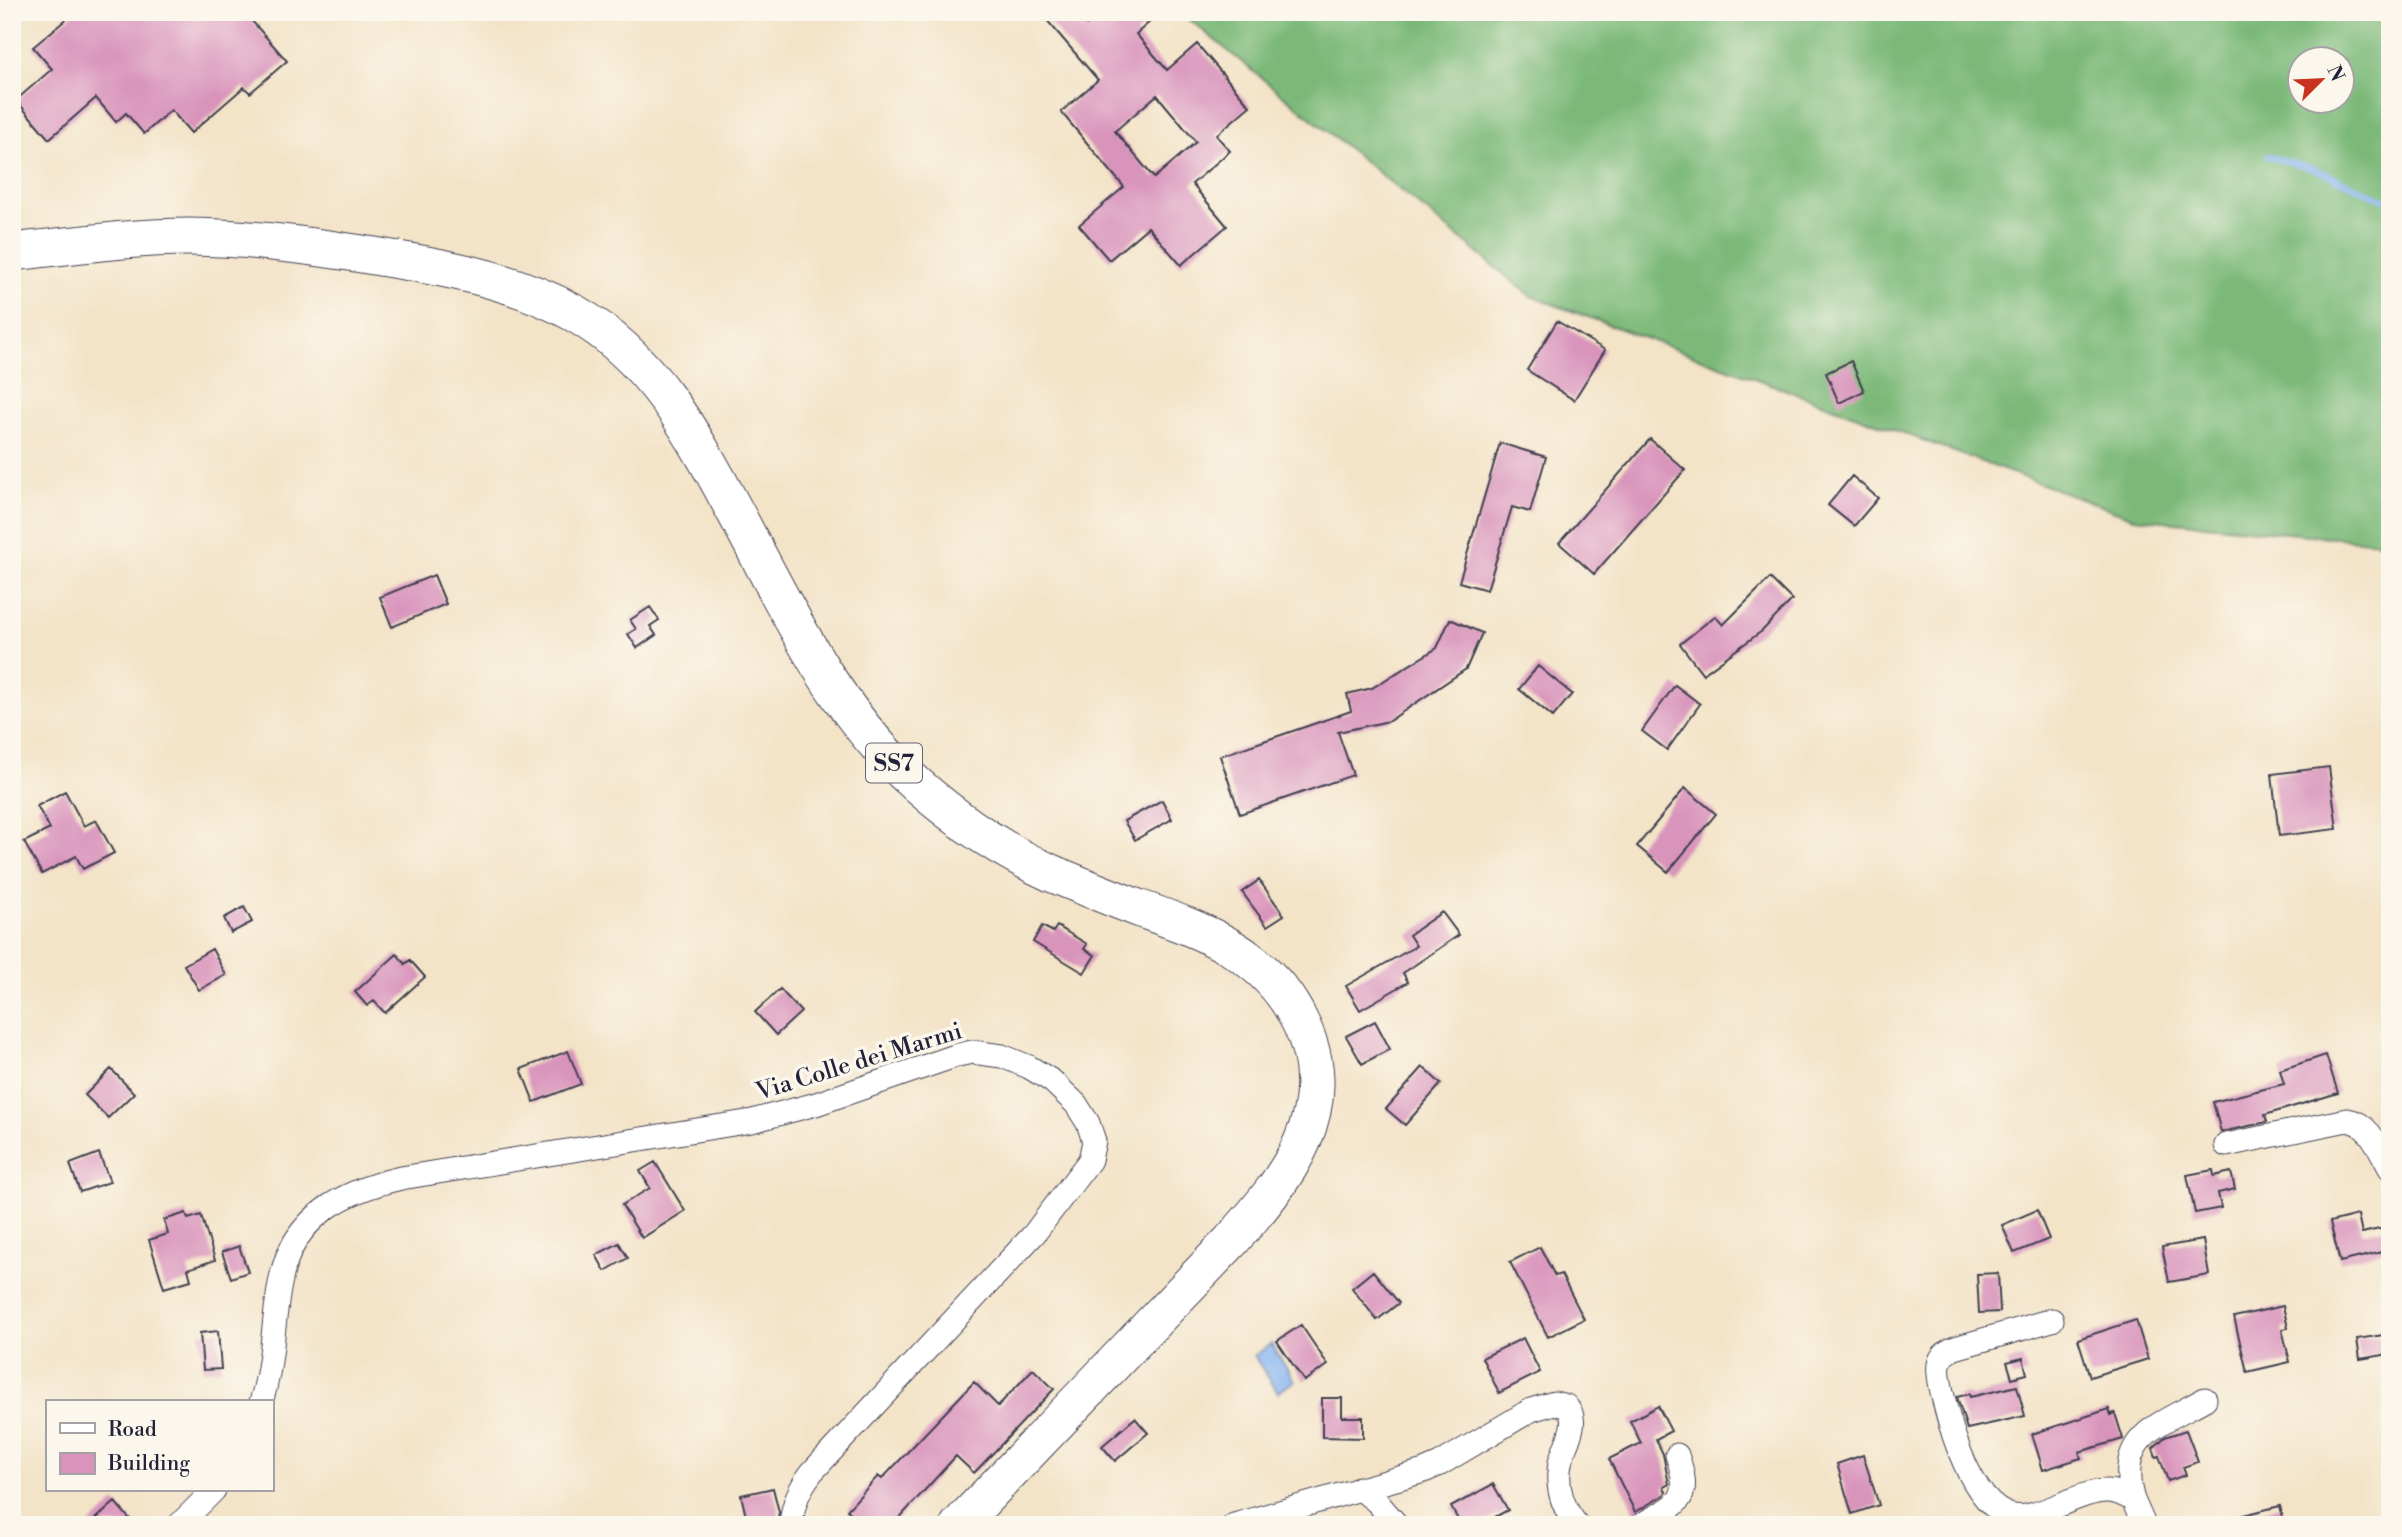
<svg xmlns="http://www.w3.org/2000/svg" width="2402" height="1537" font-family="'Libre Bodoni',serif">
<rect width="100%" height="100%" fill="#fbf7ec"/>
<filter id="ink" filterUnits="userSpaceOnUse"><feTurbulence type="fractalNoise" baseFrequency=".0143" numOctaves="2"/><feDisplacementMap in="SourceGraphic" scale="14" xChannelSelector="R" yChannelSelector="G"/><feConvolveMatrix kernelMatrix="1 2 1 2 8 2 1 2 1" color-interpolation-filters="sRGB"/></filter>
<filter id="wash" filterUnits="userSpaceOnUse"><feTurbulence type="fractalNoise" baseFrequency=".00686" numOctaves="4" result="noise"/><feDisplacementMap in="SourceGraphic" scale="28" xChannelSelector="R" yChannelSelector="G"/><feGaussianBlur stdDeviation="1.57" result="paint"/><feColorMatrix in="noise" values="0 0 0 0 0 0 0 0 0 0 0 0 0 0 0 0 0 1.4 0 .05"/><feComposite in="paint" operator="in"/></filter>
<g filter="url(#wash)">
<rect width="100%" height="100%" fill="#f3e3c7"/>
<path fill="#7bb979" stroke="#4e6e5a" stroke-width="2" fill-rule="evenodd" d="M 1180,12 L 2390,12 L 2390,543 L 2134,518 L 1531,296 ZM 2300,60 L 2342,60 L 2342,102 L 2300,102 Z"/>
<path fill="#85b4f0" stroke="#546b96" stroke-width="2" d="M 1271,1344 L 1295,1381 L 1278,1392 L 1254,1356 Z"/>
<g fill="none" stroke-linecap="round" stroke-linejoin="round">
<path stroke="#85b4f0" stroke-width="6" d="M 2267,156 L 2317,170 L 2390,202"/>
</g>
<g id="blocks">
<path fill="#d994bc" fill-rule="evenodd" d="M 75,12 L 244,12 L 287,61 L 250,93 L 244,87 L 191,133 L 171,110 L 144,134 L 126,113 L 116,122 L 96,98 L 49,139 L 16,100 L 52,69 L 33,47 Z
M 1040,12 L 1076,12 L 1087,25 L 1102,12 L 1161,12 L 1136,34 L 1167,70 L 1197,44 L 1250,106 L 1216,135 L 1230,151 L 1192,184 L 1227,226 L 1181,265 L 1148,227 L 1109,260 L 1079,225 L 1124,187 L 1061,112 L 1098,80 ZM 1157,95 L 1196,142 L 1154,178 L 1115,131 Z
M 1557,321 L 1605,350 L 1574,400 L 1527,370 Z
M 1851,361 L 1864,391 L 1839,403 L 1826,373 Z
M 1650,439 L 1685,470 L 1594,574 L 1559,543 Z
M 1500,443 L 1546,457 L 1530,512 L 1512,507 L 1487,590 L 1459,582 Z
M 1852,476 L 1878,498 L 1854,526 L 1828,505 Z
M 434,575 L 446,604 L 392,627 L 380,597 Z
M 1770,578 L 1792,600 L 1762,631 L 1703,674 L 1680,644 L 1715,616 L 1723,625 Z
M 650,607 L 659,620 L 650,626 L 656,635 L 637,648 L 628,634 L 636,629 L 630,620 Z
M 1450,619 L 1482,633 L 1466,669 L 1389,721 L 1338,732 L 1353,775 L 1240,814 L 1220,756 L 1351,711 L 1347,694 L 1372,688 L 1437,648 Z
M 1538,666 L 1572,694 L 1553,717 L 1519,689 Z
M 1675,685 L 1700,704 L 1667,750 L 1642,731 Z
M 2329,767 L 2337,829 L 2279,836 L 2272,774 Z
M 1685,788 L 1716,814 L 1668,872 L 1637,846 Z
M 65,791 L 84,826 L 96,820 L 114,853 L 83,869 L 76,856 L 42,874 L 24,842 L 50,829 L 37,806 Z
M 1162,800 L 1172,819 L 1135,840 L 1124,821 Z
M 1259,880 L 1284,915 L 1267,926 L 1242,892 Z
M 244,907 L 252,922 L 231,933 L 224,918 Z
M 1442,912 L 1459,935 L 1403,973 L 1408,982 L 1360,1010 L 1346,986 L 1416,946 L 1409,935 Z
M 1042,926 L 1053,932 L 1057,926 L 1087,944 L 1084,949 L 1095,955 L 1084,973 L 1033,942 Z
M 212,949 L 226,975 L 199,990 L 184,965 Z
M 397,954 L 405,964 L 410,960 L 425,977 L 385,1013 L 374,1001 L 367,1006 L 355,992 Z
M 780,989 L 801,1012 L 776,1035 L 755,1012 Z
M 1375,1021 L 1390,1049 L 1362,1064 L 1346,1036 Z
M 568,1051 L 581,1084 L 534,1102 L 521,1069 Z
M 2326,1055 L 2338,1093 L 2265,1115 L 2267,1122 L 2221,1132 L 2213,1102 L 2284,1084 L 2280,1070 Z
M 1423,1067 L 1441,1084 L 1405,1125 L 1386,1109 Z
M 111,1069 L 134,1093 L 108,1118 L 85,1095 Z
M 99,1153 L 110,1182 L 80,1192 L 70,1164 Z
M 655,1162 L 685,1211 L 642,1238 L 622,1205 L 650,1188 L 640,1171 Z
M 2213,1170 L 2214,1176 L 2231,1172 L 2235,1189 L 2218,1193 L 2221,1208 L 2195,1213 L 2187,1175 Z
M 2037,1210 L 2049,1239 L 2014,1253 L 2002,1225 Z
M 186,1213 L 188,1219 L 201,1215 L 215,1260 L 188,1269 L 191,1280 L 164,1288 L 149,1240 L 168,1234 L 164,1220 Z
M 2358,1215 L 2362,1233 L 2384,1228 L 2390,1250 L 2340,1262 L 2330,1222 Z
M 2203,1240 L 2209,1275 L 2169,1282 L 2162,1247 Z
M 619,1243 L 628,1258 L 605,1271 L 596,1255 Z
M 239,1246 L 248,1272 L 231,1278 L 222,1252 Z
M 1540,1247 L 1555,1276 L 1561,1274 L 1584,1319 L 1548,1337 L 1510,1262 Z
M 1373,1271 L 1399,1303 L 1377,1320 L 1352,1288 Z
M 1998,1273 L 2000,1312 L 1979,1313 L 1977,1274 Z
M 2283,1306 L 2288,1328 L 2282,1329 L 2290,1362 L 2247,1372 L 2234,1317 Z
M 2136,1320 L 2148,1359 L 2090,1377 L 2078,1339 Z
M 1301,1325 L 1328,1365 L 1304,1381 L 1277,1341 Z
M 218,1331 L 221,1369 L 203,1370 L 200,1333 Z
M 2390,1334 L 2390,1354 L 2360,1359 L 2357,1339 Z
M 1523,1338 L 1540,1372 L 1499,1393 L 1482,1358 Z
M 2023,1358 L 2027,1374 L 2012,1378 L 2007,1362 Z
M 1033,1369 L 1054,1389 L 974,1473 L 956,1456 L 893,1525 L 847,1525 L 855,1516 L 847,1510 L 878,1476 L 882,1479 L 974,1382 L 998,1406 Z
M 2017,1386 L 2025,1416 L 1967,1429 L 1957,1397 L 1969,1394 L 1970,1397 Z
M 1322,1398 L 1342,1398 L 1342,1417 L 1363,1417 L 1363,1438 L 1322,1437 Z
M 1658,1406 L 1671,1431 L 1656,1439 L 1663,1454 L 1669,1484 L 1664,1487 L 1666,1492 L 1664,1495 L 1635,1512 L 1609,1459 L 1641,1443 L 1630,1421 Z
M 2109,1409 L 2111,1415 L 2115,1413 L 2123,1439 L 2079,1452 L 2081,1458 L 2043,1470 L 2032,1434 Z
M 1135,1418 L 1148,1433 L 1115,1461 L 1102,1446 Z
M 2186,1430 L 2198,1462 L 2183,1467 L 2186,1475 L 2168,1481 L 2159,1456 L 2156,1457 L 2153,1448 L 2165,1437 Z
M 1863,1455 L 1879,1505 L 1852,1514 L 1837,1464 Z
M 1493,1484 L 1508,1510 L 1480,1525 L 1461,1525 L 1451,1507 Z
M 773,1488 L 779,1512 L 777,1524 L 748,1525 L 741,1495 Z
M 115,1502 L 135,1525 L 89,1525 Z
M 2280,1506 L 2285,1525 L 2228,1525 L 2227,1519 Z"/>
</g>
</g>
<g filter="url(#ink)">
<use href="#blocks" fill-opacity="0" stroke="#413f50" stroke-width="2"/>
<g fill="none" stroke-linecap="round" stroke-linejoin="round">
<g stroke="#413f50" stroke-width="25">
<path id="minor" d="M 2226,1145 L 2347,1120 C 2370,1123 2379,1149 2390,1168
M 2052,1320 L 1955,1348 C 1933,1356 1938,1373 1942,1392 C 1950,1428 1976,1525 2026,1516 C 2050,1512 2085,1490 2108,1491 C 2117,1491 2126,1496 2133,1500 L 2144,1525
M 261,1402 C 274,1362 272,1321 281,1279 C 293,1217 343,1191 401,1178 L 752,1121 L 816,1104 L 958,1055 L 972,1052 L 1002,1056 L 1029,1067 L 1052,1081 L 1076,1104 L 1088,1123 L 1094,1141 L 1090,1160 L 1034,1234 L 812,1472 C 799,1489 793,1503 791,1525
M 1359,1488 L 1377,1502 L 1397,1525
M 2133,1500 C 2114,1436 2159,1425 2205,1399
M 179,1525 L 214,1490
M 1234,1525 L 1424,1471 L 1440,1464 L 1531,1410 L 1554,1403 L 1566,1406 C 1582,1421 1564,1445 1560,1463 C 1556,1486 1562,1507 1577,1525
M 1641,1525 C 1679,1503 1693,1501 1677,1455"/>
</g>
<g stroke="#413f50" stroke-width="39">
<path id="primary" d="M 12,252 C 71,246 130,237 190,237 C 262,238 334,249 404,261 C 463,271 522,284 574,313 C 656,359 698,443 741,523 C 788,611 831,703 904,773 C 947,813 998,849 1051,873 C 1080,885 1109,897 1138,908 C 1206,932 1269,954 1301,1024 C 1342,1110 1286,1180 1231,1241 L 959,1525"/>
</g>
<use href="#minor" stroke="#fff" stroke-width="23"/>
<use href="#primary" stroke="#fff" stroke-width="37"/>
</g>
</g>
<g text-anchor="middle" stroke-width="7" stroke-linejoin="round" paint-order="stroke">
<rect fill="#fbf7ec" stroke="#636270" stroke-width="2" x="866" y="743.5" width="56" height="39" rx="5"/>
<g font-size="23" font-weight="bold" fill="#22223b">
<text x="894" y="771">SS7</text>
</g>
<g font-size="24" fill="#22223b" stroke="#fbf7ec">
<text transform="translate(859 1061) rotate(-17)" y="8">Via Colle dei Marmi</text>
</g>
</g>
<rect width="2402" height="1537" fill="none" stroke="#fbf7ec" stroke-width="42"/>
<rect x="46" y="1400" width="228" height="91" fill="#fbf7ec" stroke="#a4a2a5" stroke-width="2"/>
<rect x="60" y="1423" width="35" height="10" fill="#ffffff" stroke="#a4a2a5" stroke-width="2"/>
<text x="108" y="1436" font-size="21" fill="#22223b">Road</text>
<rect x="60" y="1453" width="35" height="21" fill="#d994bc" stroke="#a4a2a5" stroke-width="2"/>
<text x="108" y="1470" font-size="21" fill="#22223b">Building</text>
<g transform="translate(2321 80) rotate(66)"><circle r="33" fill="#fbf7ec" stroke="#a4a2a5" stroke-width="2"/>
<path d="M0-5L12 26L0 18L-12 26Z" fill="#c8321e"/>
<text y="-10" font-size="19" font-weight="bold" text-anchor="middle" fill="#22223b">N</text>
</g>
</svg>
